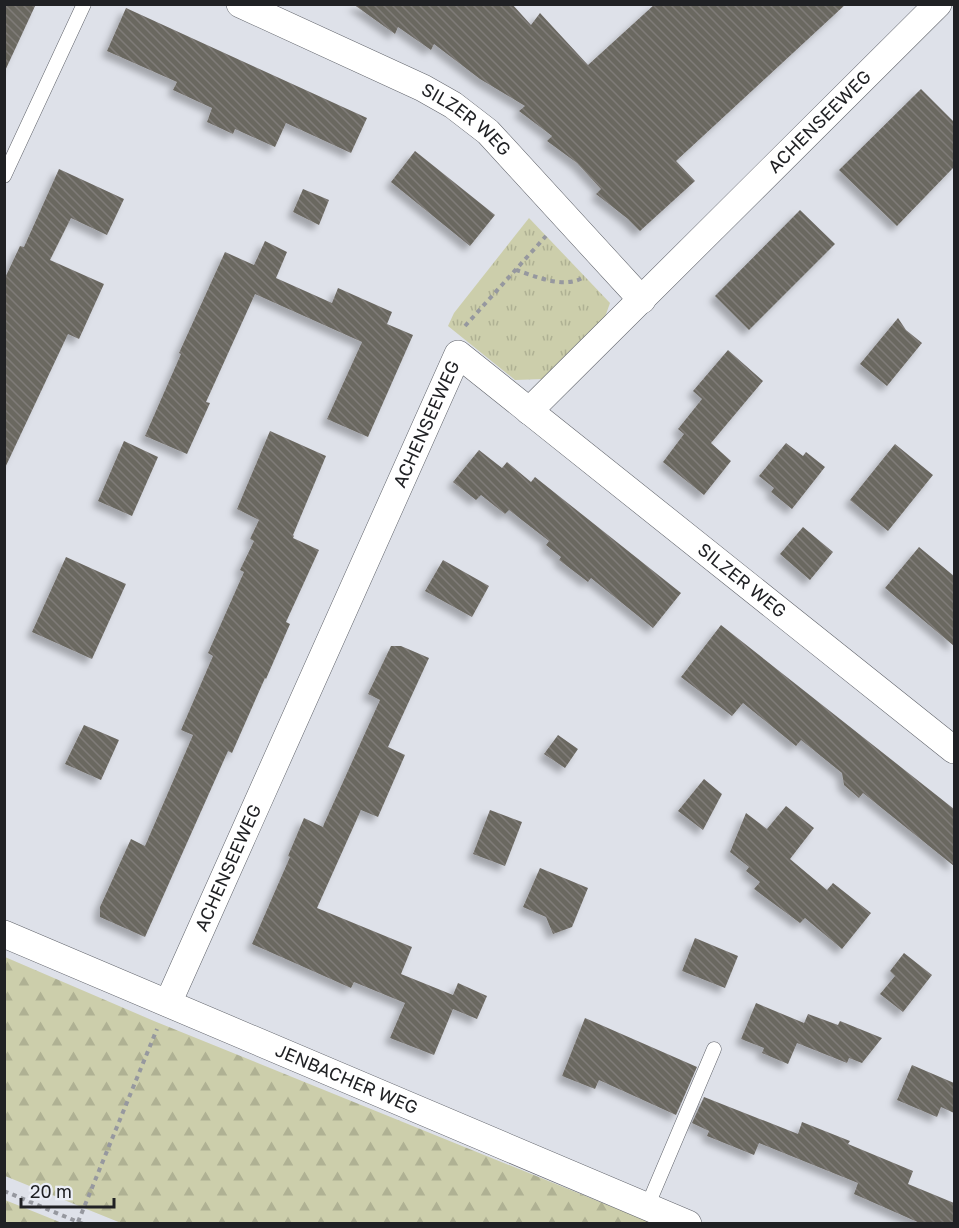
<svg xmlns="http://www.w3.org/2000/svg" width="959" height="1228" font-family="'Golos Text',sans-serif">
<defs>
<pattern id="forest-firs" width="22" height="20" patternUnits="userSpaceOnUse" patternTransform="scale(1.5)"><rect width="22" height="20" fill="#ccceab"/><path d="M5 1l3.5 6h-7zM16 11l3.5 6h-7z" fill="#afb193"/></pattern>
<pattern id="park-tufts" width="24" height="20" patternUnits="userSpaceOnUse" patternTransform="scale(1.5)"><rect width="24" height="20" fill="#ccceab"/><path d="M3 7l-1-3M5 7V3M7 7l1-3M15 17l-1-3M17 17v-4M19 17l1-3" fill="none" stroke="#afb193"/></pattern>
<pattern id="building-back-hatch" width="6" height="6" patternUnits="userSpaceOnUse" patternTransform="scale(1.5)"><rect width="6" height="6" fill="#6b6761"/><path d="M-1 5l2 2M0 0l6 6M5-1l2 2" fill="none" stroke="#7f7c78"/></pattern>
<filter id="shadow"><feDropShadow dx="-5.5" dy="5.5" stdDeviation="3" flood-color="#0004"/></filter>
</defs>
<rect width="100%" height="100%" fill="#dee1e9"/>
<path fill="url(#forest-firs)" d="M 5,957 L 154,1021 L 652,1223 L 121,1223 L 5,1176 Z
M 4,1200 L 5,1200 L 62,1223 L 5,1223 Z"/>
<path fill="url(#park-tufts)" d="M 529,218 L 610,303 L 605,317 L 544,379 L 515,380 L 448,326 L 454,313 Z"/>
<path fill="url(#building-back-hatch)" filter="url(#shadow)" d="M 4,4 L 36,4 L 4,73 Z
M 353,4 L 512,4 L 531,25 L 540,13 L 588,65 L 655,4 L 846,4 L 676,161 L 695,181 L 640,231 L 628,219 L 596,194 L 601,189 L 577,163 L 547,141 L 552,136 L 519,111 L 525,106 L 480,79 L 434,44 L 431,50 L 398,27 L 395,34 Z
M 126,8 L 367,118 L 351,153 L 286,123 L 275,147 L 235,129 L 233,134 L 207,122 L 212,108 L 173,90 L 177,82 L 107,51 Z
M 921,89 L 954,122 L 954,167 L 897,226 L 839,170 Z
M 415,151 L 495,215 L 470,246 L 391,182 Z
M 59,169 L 124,199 L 107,235 L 71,218 L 50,260 L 104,284 L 79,339 L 68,334 L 4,470 L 4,280 L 20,246 L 24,247 Z
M 303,189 L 329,200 L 319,225 L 293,212 Z
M 800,210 L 835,244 L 749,330 L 715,296 Z
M 265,241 L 287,252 L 276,278 L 332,303 L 338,288 L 392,312 L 387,324 L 413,335 L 368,437 L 327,419 L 362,342 L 255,294 L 206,402 L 210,403 L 187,454 L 145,436 L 181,354 L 179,353 L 225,252 L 254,265 Z
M 898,318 L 906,330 L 922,343 L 887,386 L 860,364 Z
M 728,350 L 763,381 L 711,443 L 731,461 L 704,495 L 663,462 L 684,434 L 678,429 L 702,399 L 693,391 Z
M 270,431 L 326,456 L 293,535 L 294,536 L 293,538 L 319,550 L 286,622 L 290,624 L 266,679 L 265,678 L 232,753 L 228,751 L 145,937 L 100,917 L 100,907 L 131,839 L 145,846 L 193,735 L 181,730 L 213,656 L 208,653 L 244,572 L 240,570 L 254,541 L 250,539 L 259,520 L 237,509 Z
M 124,441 L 158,457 L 132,516 L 98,501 Z
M 786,443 L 803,456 L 806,452 L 825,467 L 792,509 L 771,492 L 774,488 L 759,476 Z
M 895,444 L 933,475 L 888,531 L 850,500 Z
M 479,450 L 502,468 L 507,462 L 531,482 L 535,477 L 681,593 L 653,628 L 591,578 L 588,582 L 559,560 L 561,557 L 546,545 L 549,541 L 509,510 L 505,514 L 481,495 L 476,500 L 453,482 Z
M 803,527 L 833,552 L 810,580 L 780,554 Z
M 919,547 L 954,576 L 954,646 L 885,588 Z
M 66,557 L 126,584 L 92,659 L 32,632 Z
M 443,560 L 489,586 L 472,617 L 425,591 Z
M 721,625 L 954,809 L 954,866 L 863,793 L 859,798 L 844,785 L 842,773 L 801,740 L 796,746 L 743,703 L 732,716 L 681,677 Z
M 391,646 L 401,646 L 429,658 L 388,747 L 405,755 L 378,817 L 361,810 L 317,908 L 412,947 L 401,974 L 453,995 L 458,983 L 487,996 L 477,1019 L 453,1009 L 434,1055 L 390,1038 L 405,1003 L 354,982 L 351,988 L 252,944 L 290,857 L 288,856 L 304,818 L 323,827 L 324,824 L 380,700 L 368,694 Z
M 84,725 L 119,740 L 101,780 L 65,764 Z
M 558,735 L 578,749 L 565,768 L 544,754 Z
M 704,779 L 722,794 L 703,830 L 678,811 Z
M 786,806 L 814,828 L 790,859 L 827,890 L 833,883 L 871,913 L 842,949 L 805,918 L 800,923 L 754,889 L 760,882 L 746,871 L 749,867 L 730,852 L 746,813 L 767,829 Z
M 490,810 L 522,822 L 505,866 L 473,854 Z
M 540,868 L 588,888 L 572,927 L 553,934 L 546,917 L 523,907 Z
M 695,938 L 738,956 L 725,988 L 682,971 Z
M 904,953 L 932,975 L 903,1012 L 880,994 L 895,976 L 890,971 Z
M 756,1003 L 804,1023 L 802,1028 L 808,1014 L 838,1025 L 840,1021 L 882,1038 L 862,1063 L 849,1058 L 847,1063 L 797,1043 L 788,1064 L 762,1053 L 764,1048 L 741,1039 Z
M 585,1018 L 697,1067 L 676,1115 L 599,1080 L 595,1089 L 562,1076 Z
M 912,1065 L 954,1083 L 954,1113 L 941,1107 L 937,1117 L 897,1100 Z
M 704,1097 L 798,1134 L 802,1122 L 850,1141 L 848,1144 L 913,1171 L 908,1184 L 954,1203 L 954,1224 L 922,1224 L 854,1194 L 858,1183 L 759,1143 L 754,1155 L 707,1136 L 709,1131 L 692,1123 Z"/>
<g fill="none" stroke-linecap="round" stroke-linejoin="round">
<g stroke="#60636a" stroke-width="15">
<path id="lane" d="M 4,176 L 84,4
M 647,1207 L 714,1049"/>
</g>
<g stroke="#60636a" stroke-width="28">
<g id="street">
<path id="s1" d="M 240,4 L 423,88 L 453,105 L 488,132 L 642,300"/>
<path id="s2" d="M 529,411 L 938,4"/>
<path id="s3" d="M 4,934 L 688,1224"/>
<path id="s4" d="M 168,1003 L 458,354 L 954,750"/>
</g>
</g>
<path stroke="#96989f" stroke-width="4" stroke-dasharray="4.5 4.5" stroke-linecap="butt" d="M 516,270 C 535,276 563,289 582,278
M 465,326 L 546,236
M 4,1191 L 83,1224
M 78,1222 L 157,1029"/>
<use href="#lane" stroke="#fff" stroke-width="14"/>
<use href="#street" stroke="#fff" stroke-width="27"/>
</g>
<g text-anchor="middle" stroke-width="6" stroke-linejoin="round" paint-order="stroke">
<g font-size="18" fill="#202124" stroke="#ebeef6">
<text dy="6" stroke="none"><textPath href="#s1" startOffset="255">SILZER WEG</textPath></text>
<text dy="6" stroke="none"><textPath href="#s2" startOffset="410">ACHENSEEWEG</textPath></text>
<text dy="6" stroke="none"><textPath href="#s4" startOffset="634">ACHENSEEWEG</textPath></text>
<text dy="6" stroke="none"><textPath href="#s4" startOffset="1074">SILZER WEG</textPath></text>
<text dy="6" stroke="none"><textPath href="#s4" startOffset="148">ACHENSEEWEG</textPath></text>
<text dy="6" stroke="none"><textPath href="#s3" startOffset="372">JENBACHER WEG</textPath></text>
</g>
</g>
<rect width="959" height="1228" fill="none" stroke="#202124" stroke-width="12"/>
<path d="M21 1198v9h93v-9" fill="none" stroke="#202124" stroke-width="3"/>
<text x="30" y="1198" font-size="18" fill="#202124" stroke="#ebeef6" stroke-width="4.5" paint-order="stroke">20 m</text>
</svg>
